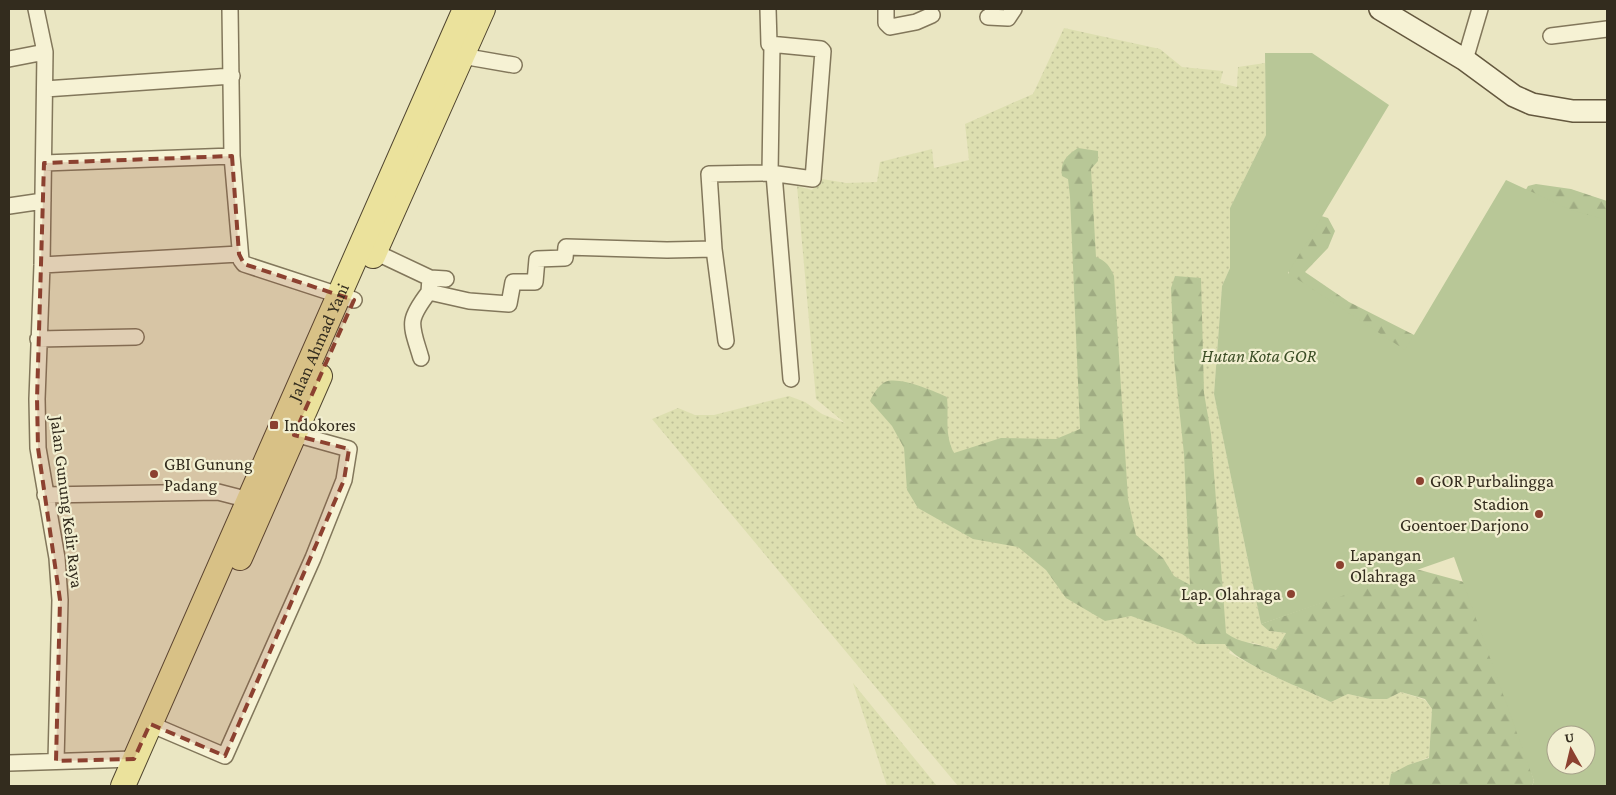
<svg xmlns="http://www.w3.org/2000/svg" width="1616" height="795" font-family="'Crimson Pro',serif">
<defs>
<pattern id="farmland-dots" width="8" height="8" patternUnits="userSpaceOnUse" patternTransform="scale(1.25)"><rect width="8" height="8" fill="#dddfb0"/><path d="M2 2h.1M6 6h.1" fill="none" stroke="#bec097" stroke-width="1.8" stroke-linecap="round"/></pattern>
<pattern id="forest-firs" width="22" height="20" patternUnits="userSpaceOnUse" patternTransform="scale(1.25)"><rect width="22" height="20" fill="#b8c797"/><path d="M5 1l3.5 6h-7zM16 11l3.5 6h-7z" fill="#9fab82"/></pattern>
</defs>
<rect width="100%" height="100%" fill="#eae6c2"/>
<path fill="url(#farmland-dots)" d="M 1064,28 L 1160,49 L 1182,67 L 1223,71 L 1220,83 L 1237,87 L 1238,67 L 1265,63 L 1266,135 L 1230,208 L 1230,268 L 1222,286 L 1214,394 L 1261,624 L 1270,631 L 1286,633 L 1276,650 L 1254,643 L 1235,641 L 1229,653 L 1269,674 L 1331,702 L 1348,694 L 1370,699 L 1387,699 L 1401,692 L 1425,700 L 1432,709 L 1429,757 L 1410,765 L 1390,786 L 958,786 L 652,419 L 678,408 L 695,415 L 714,415 L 789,396 L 805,402 L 822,414 L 845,423 L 816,399 L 797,186 L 812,190 L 822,179 L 846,183 L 877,182 L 880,162 L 932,149 L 934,168 L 969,160 L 965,124 L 1033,94 Z
M 853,683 L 937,786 L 887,786 Z"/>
<path fill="url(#forest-firs)" d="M 1078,148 L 1098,151 L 1098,161 L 1091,169 L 1096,257 C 1106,261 1110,266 1114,276 L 1128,499 L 1136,535 L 1163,558 L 1174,576 L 1190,585 L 1184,454 L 1174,359 L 1171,288 L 1175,276 L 1201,278 L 1204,393 L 1211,434 L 1226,633 C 1240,644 1259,643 1276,650 L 1286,633 L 1269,631 L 1261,624 L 1416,569 L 1475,585 L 1534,781 L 1532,786 L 1389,786 L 1391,774 L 1408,765 L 1429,758 L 1432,709 L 1425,699 L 1401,692 L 1387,699 L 1370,699 L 1348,694 L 1331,702 C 1308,690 1235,663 1225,644 L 1197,644 L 1182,634 L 1131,616 L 1105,621 L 1066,598 L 1046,570 L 1018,547 L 973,539 L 918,508 L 907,490 L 904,448 L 892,426 L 870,401 C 873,394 878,386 885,382 C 899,376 933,391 947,397 C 949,417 944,434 954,453 L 1001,438 L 1056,439 L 1080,429 L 1070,197 L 1068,179 L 1062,176 C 1060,162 1066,156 1078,148 Z
M 1536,184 L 1571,189 L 1607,201 L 1607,296 L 1431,369 L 1288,285 L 1293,211 L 1305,211 L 1328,218 L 1335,231 L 1328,248 L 1305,272 L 1349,302 L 1422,339 L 1504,228 L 1528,186 Z"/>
<path fill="#b8c797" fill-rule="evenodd" d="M 1265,53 L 1312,53 L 1389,105 L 1288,273 L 1405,350 L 1506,180 L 1571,210 L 1607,220 L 1607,785 L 1532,786 L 1534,781 L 1454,557 L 1261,624 L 1214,394 L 1222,286 L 1230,268 L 1230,208 L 1266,135 ZM 1556,735 L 1586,735 L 1586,765 L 1556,765 Z"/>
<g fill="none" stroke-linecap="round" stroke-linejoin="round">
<g stroke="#82775b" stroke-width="18">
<path id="street" d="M 36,9 L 45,52 L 42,265 L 37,399 L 38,448 L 57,558 L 60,600 L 56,761
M 230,9 L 232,156 L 241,260 L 244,264 L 354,300
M 886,9 L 886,23 L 890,27 L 916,22 L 932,15
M 988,17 L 1008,18 L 1014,9
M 1551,36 L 1607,29
M 462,56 L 514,65
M 9,59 L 45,52
M 1465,60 L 1480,9
M 45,89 L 232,76
M 44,163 L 232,156
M 770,173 L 772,45
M 774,174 L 791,379
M 9,206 L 43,201
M 714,249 L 726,341
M 375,252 L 430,278 L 446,279
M 42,265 L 239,254
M 430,278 L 429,292 L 469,301 L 509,304 L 513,282 L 535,282 L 537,259 L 565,258 L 566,247 L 667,250 L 714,249 L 709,174 L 770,173 L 813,179 L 823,51 L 821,49 L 769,44 L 768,9
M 38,339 L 136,337
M 421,358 C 411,324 406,322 429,292
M 45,495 L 218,492 L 257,502
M 150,724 L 225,756 L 313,558 L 344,480 L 349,449 L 288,432
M 9,763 L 134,759"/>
</g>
<g stroke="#64583e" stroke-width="24">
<path id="secondary" d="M 1380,9 L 1465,60 L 1514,96 L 1532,104 L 1573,111 L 1607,111"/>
</g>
<g stroke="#50452f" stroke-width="26">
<g id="primary">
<path d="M 373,256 L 483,9"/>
<path d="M 240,558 L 320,376"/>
<path id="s1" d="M 123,786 L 465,9"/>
</g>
</g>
<use href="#street" stroke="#f6f2d4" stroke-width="15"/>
<use href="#secondary" stroke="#f6f2d4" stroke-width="21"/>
<use href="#primary" stroke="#ebe29c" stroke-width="24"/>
</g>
<path fill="#8c4130" fill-opacity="0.2" stroke="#8c4130" stroke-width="4" stroke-dasharray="10 6" stroke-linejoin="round" d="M 232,156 L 239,254 L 244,264 L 354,300 L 294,435 L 349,449 L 344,480 L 225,756 L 150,724 L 134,759 L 56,761 L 60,600 L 38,448 L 37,399 L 44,163 Z"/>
<g fill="#8c4130" stroke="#f2efd1" stroke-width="2">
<rect x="269" y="420" width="10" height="10" rx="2.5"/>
<circle cx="154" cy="474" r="5"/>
<circle cx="1420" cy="481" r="5"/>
<circle cx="1539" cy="514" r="5"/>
<circle cx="1340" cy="565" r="5"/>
<circle cx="1291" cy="594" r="5"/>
</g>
<g text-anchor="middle" stroke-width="4.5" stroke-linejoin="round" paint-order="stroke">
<g font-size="18" fill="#332c1e" stroke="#f2efd1">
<text dy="6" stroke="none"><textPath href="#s1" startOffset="485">Jalan Ahmad Yani</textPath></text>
<text transform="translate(67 502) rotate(83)" y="6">Jalan Gunung Kelir Raya</text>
</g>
<g font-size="18" font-style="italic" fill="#3c4e26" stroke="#f2efd1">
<text x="1259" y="362">Hutan Kota GOR</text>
</g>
<g font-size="18" fill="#332c1e" stroke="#f2efd1" text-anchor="start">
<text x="284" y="431">Indokores</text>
<text x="164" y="470">GBI Gunung<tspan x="164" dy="21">Padang</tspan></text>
<text x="1430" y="487">GOR Purbalingga</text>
<text x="1529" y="510" text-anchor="end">Stadion<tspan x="1529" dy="21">Goentoer Darjono</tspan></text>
<text x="1350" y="561">Lapangan<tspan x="1350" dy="21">Olahraga</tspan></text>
<text x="1281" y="600" text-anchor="end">Lap. Olahraga</text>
</g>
</g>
<rect width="1616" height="795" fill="none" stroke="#332c1e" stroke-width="20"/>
<g transform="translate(1571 750) rotate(352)"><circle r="24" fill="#f2efd1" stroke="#a6a189"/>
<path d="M0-4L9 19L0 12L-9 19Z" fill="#8c4130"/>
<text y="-8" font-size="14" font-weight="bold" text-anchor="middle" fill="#332c1e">U</text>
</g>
</svg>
